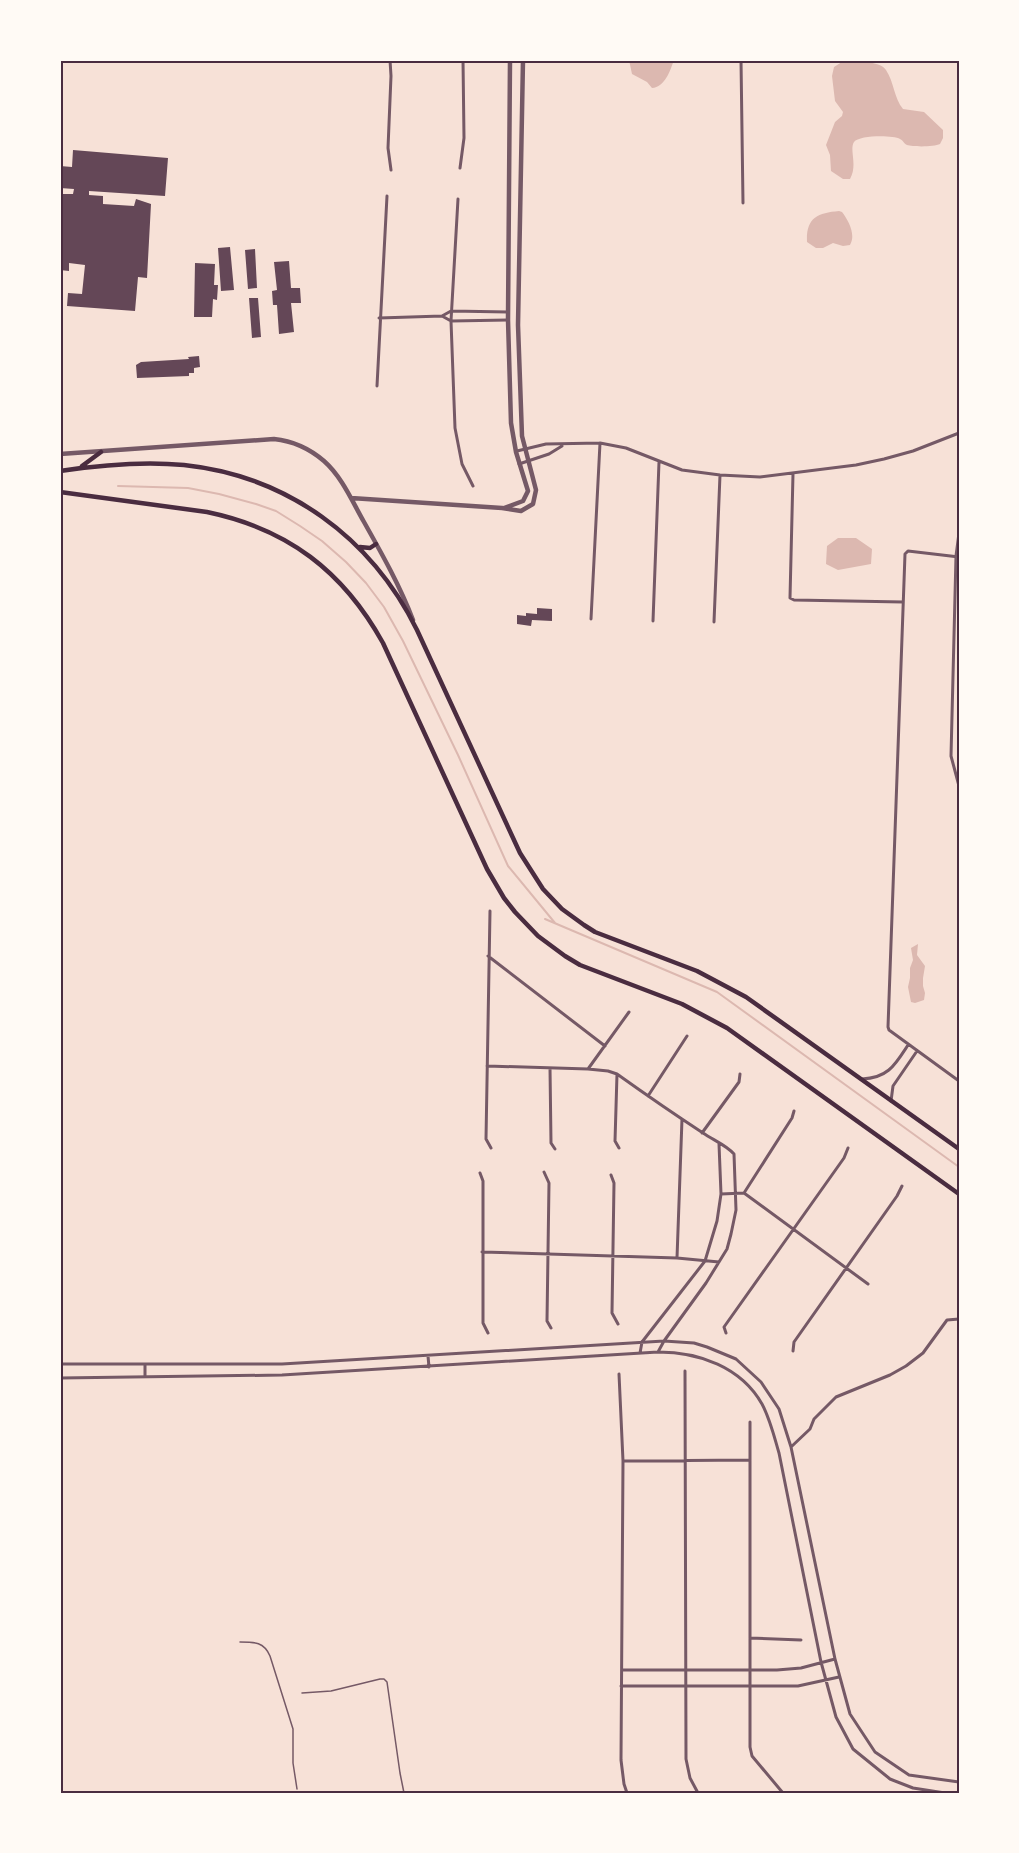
<svg xmlns="http://www.w3.org/2000/svg" width="1019" height="1853" font-family="Overpass,sans-serif">
<rect width="100%" height="100%" fill="#f7e1d7"/>
<path fill="#dcb8b0" d="M 629,60 L 674,60 C 670,71 665,87 652,88 L 647,82 L 632,74 Z
M 845,60 C 855,61 881,61 886,70 C 894,82 894,98 903,109 L 924,112 L 943,130 L 943,138 L 940,144 C 934,147 913,147 907,145 C 903,143 904,141 900,139 C 893,135 859,135 854,142 C 849,150 858,165 850,179 L 843,179 L 831,171 L 830,155 L 826,145 L 835,122 L 842,116 L 843,112 L 835,101 L 832,76 L 834,67 Z
M 839,211 L 842,212 C 849,221 856,235 850,245 L 843,246 L 833,243 L 823,248 L 816,248 L 807,242 C 806,218 817,213 839,211 Z
M 838,538 L 856,538 L 872,549 L 871,564 L 838,570 L 826,564 L 827,546 Z
M 918,944 L 917,955 L 925,966 L 923,978 L 923,986 L 925,993 L 924,1000 L 915,1003 L 911,1002 L 908,987 L 910,978 L 910,968 L 913,960 L 911,948 Z"/>
<g fill="none" stroke-linecap="round" stroke-linejoin="round">
<path stroke="#dcb8b0" stroke-width="2" d="M 118,486 L 188,488 L 219,494 L 256,504 L 276,511 L 300,526 L 322,541 L 346,562 L 366,583 L 384,607 L 403,641 L 458,755 L 508,866 L 555,923
M 545,919 L 717,992 L 959,1167"/>
</g>
<path fill="#644757" d="M 73,150 L 168,158 L 165,196 L 89,191 L 89,195 L 103,196 L 103,204 L 134,206 L 136,199 L 151,204 L 147,278 L 138,277 L 135,311 L 67,306 L 68,293 L 82,294 L 85,265 L 69,263 L 69,271 L 60,270 L 60,194 L 73,194 L 74,189 L 60,188 L 60,166 L 72,167 Z
M 230,247 L 234,290 L 221,291 L 218,248 Z
M 255,249 L 257,288 L 248,289 L 245,250 Z
M 289,261 L 291,288 L 300,288 L 301,303 L 291,303 L 294,332 L 279,334 L 277,305 L 273,305 L 272,291 L 277,290 L 274,262 Z
M 195,263 L 215,264 L 214,285 L 218,285 L 217,300 L 213,299 L 212,317 L 194,317 Z
M 249,298 L 258,298 L 261,337 L 252,338 Z
M 199,356 L 200,367 L 194,368 L 194,373 L 189,373 L 189,376 L 137,378 L 136,365 L 141,362 L 189,359 L 188,357 Z
M 537,608 L 552,609 L 552,621 L 532,620 L 531,626 L 517,624 L 517,615 L 526,616 L 526,613 L 537,614 Z"/>
<g fill="none" stroke-linecap="round" stroke-linejoin="round">
<path stroke="#755966" stroke-width="1.5" d="M 240,1642 C 255,1642 264,1642 270,1656 L 293,1729 L 293,1763 L 297,1789
M 302,1693 L 331,1691 L 380,1679 L 384,1679 L 387,1682 L 400,1773 L 404,1793"/>
<path stroke="#755966" stroke-width="3" d="M 390,60 L 391,76 L 388,148 L 391,170
M 741,60 L 743,203
M 460,168 L 464,138 L 463,60
M 458,199 L 451,321 L 455,428 L 462,464 L 473,486
M 442,316 L 451,321 L 508,320
M 379,318 L 442,316 L 451,311 L 508,312
M 377,386 L 387,196
M 517,451 L 546,444 L 600,443 L 626,448 L 682,470 L 720,475 L 760,477 L 856,465 L 884,459 L 913,451 L 959,433
M 519,464 L 549,454 L 562,446
M 793,474 L 790,598 L 794,600 L 903,602
M 959,533 L 956,556 L 951,756 L 959,786
M 959,557 L 908,551 L 905,554 L 888,1027 L 889,1030 L 959,1081
M 591,619 L 600,443
M 653,621 L 659,462
M 714,622 L 720,475
M 490,911 L 486,1139 L 491,1148
M 488,956 L 605,1046
M 487,1066 L 588,1069 L 608,1071 L 617,1074 C 645,1094 674,1114 703,1133 C 713,1140 726,1145 734,1154 L 736,1210 L 731,1234 L 727,1249 L 706,1283 L 664,1341 L 658,1352
M 550,1068 L 551,1143 L 555,1149
M 588,1069 L 629,1012
M 617,1074 L 615,1141 L 619,1148
M 862,1079 C 888,1078 895,1065 908,1045
M 648,1096 L 687,1036
M 891,1101 L 893,1086 L 917,1051
M 702,1133 L 739,1082 L 740,1074
M 544,1172 L 549,1183 L 547,1321 L 551,1328
M 480,1173 L 483,1181 L 483,1323 L 488,1333
M 611,1175 L 614,1183 L 612,1313 L 618,1324
M 744,1193 L 792,1118 L 794,1111
M 721,1194 L 744,1193 L 868,1284
M 482,1252 L 677,1258 L 719,1262
M 677,1258 L 682,1119
M 726,1333 L 724,1327 L 844,1158 L 848,1148
M 793,1351 L 794,1342 L 897,1196 L 902,1186
M 640,1353 L 642,1342 L 705,1261 L 717,1221 L 721,1194 L 719,1144
M 428,1356 L 429,1367
M 60,1364 L 282,1364 L 664,1341 L 694,1343 L 707,1347 L 736,1359 L 761,1382 L 779,1409 L 791,1447 L 835,1659 L 850,1714 L 875,1752 L 909,1775 L 959,1782
M 145,1364 L 145,1377
M 685,1371 L 686,1759 L 690,1778 L 698,1793
M 619,1374 L 623,1461 L 621,1760 L 624,1784 L 627,1793
M 60,1378 L 282,1375 L 658,1352 C 699,1352 741,1367 762,1404 C 770,1419 774,1436 779,1453 L 821,1662 L 836,1717 L 853,1749 L 890,1779 L 913,1788 L 945,1793
M 750,1422 L 750,1747 L 752,1756 L 783,1793
M 791,1447 L 810,1429 L 814,1419 L 836,1397 L 890,1375 L 906,1366 L 923,1353 L 947,1320 L 959,1319
M 623,1461 L 750,1460
M 750,1638 L 801,1640
M 622,1670 L 777,1670 L 801,1668 L 835,1659
M 621,1686 L 798,1686 L 839,1677"/>
<path stroke="#755966" stroke-width="4.5" d="M 60,454 L 274,439 C 293,441 310,449 324,461 C 342,477 352,501 364,522 C 382,554 400,586 413,620
M 351,498 L 502,508 L 521,511 L 533,504 L 536,490 L 522,436 L 518,325 L 523,60
M 504,508 L 523,501 L 528,491 L 516,452 L 511,423 L 508,320 L 510,60"/>
<path stroke="#4a2c40" stroke-width="4.5" d="M 82,466 L 101,452
M 60,471 C 100,465 143,461 184,465 C 287,476 371,537 417,630 L 520,853 L 543,889 L 562,909 L 584,925 L 595,932 L 697,971 L 746,997 L 959,1149
M 60,492 L 207,512 C 288,529 343,571 383,643 L 487,869 L 504,898 L 515,912 L 538,936 L 565,956 L 580,965 L 682,1004 L 727,1028 L 959,1194
M 360,547 L 370,548 L 376,544"/>
</g>
<rect width="1019" height="1853" fill="none" stroke="#fffaf5" stroke-width="123"/>
<rect x="62" y="62" width="896" height="1730" fill="none" stroke="#4a2c40" stroke-width="2"/>
</svg>
